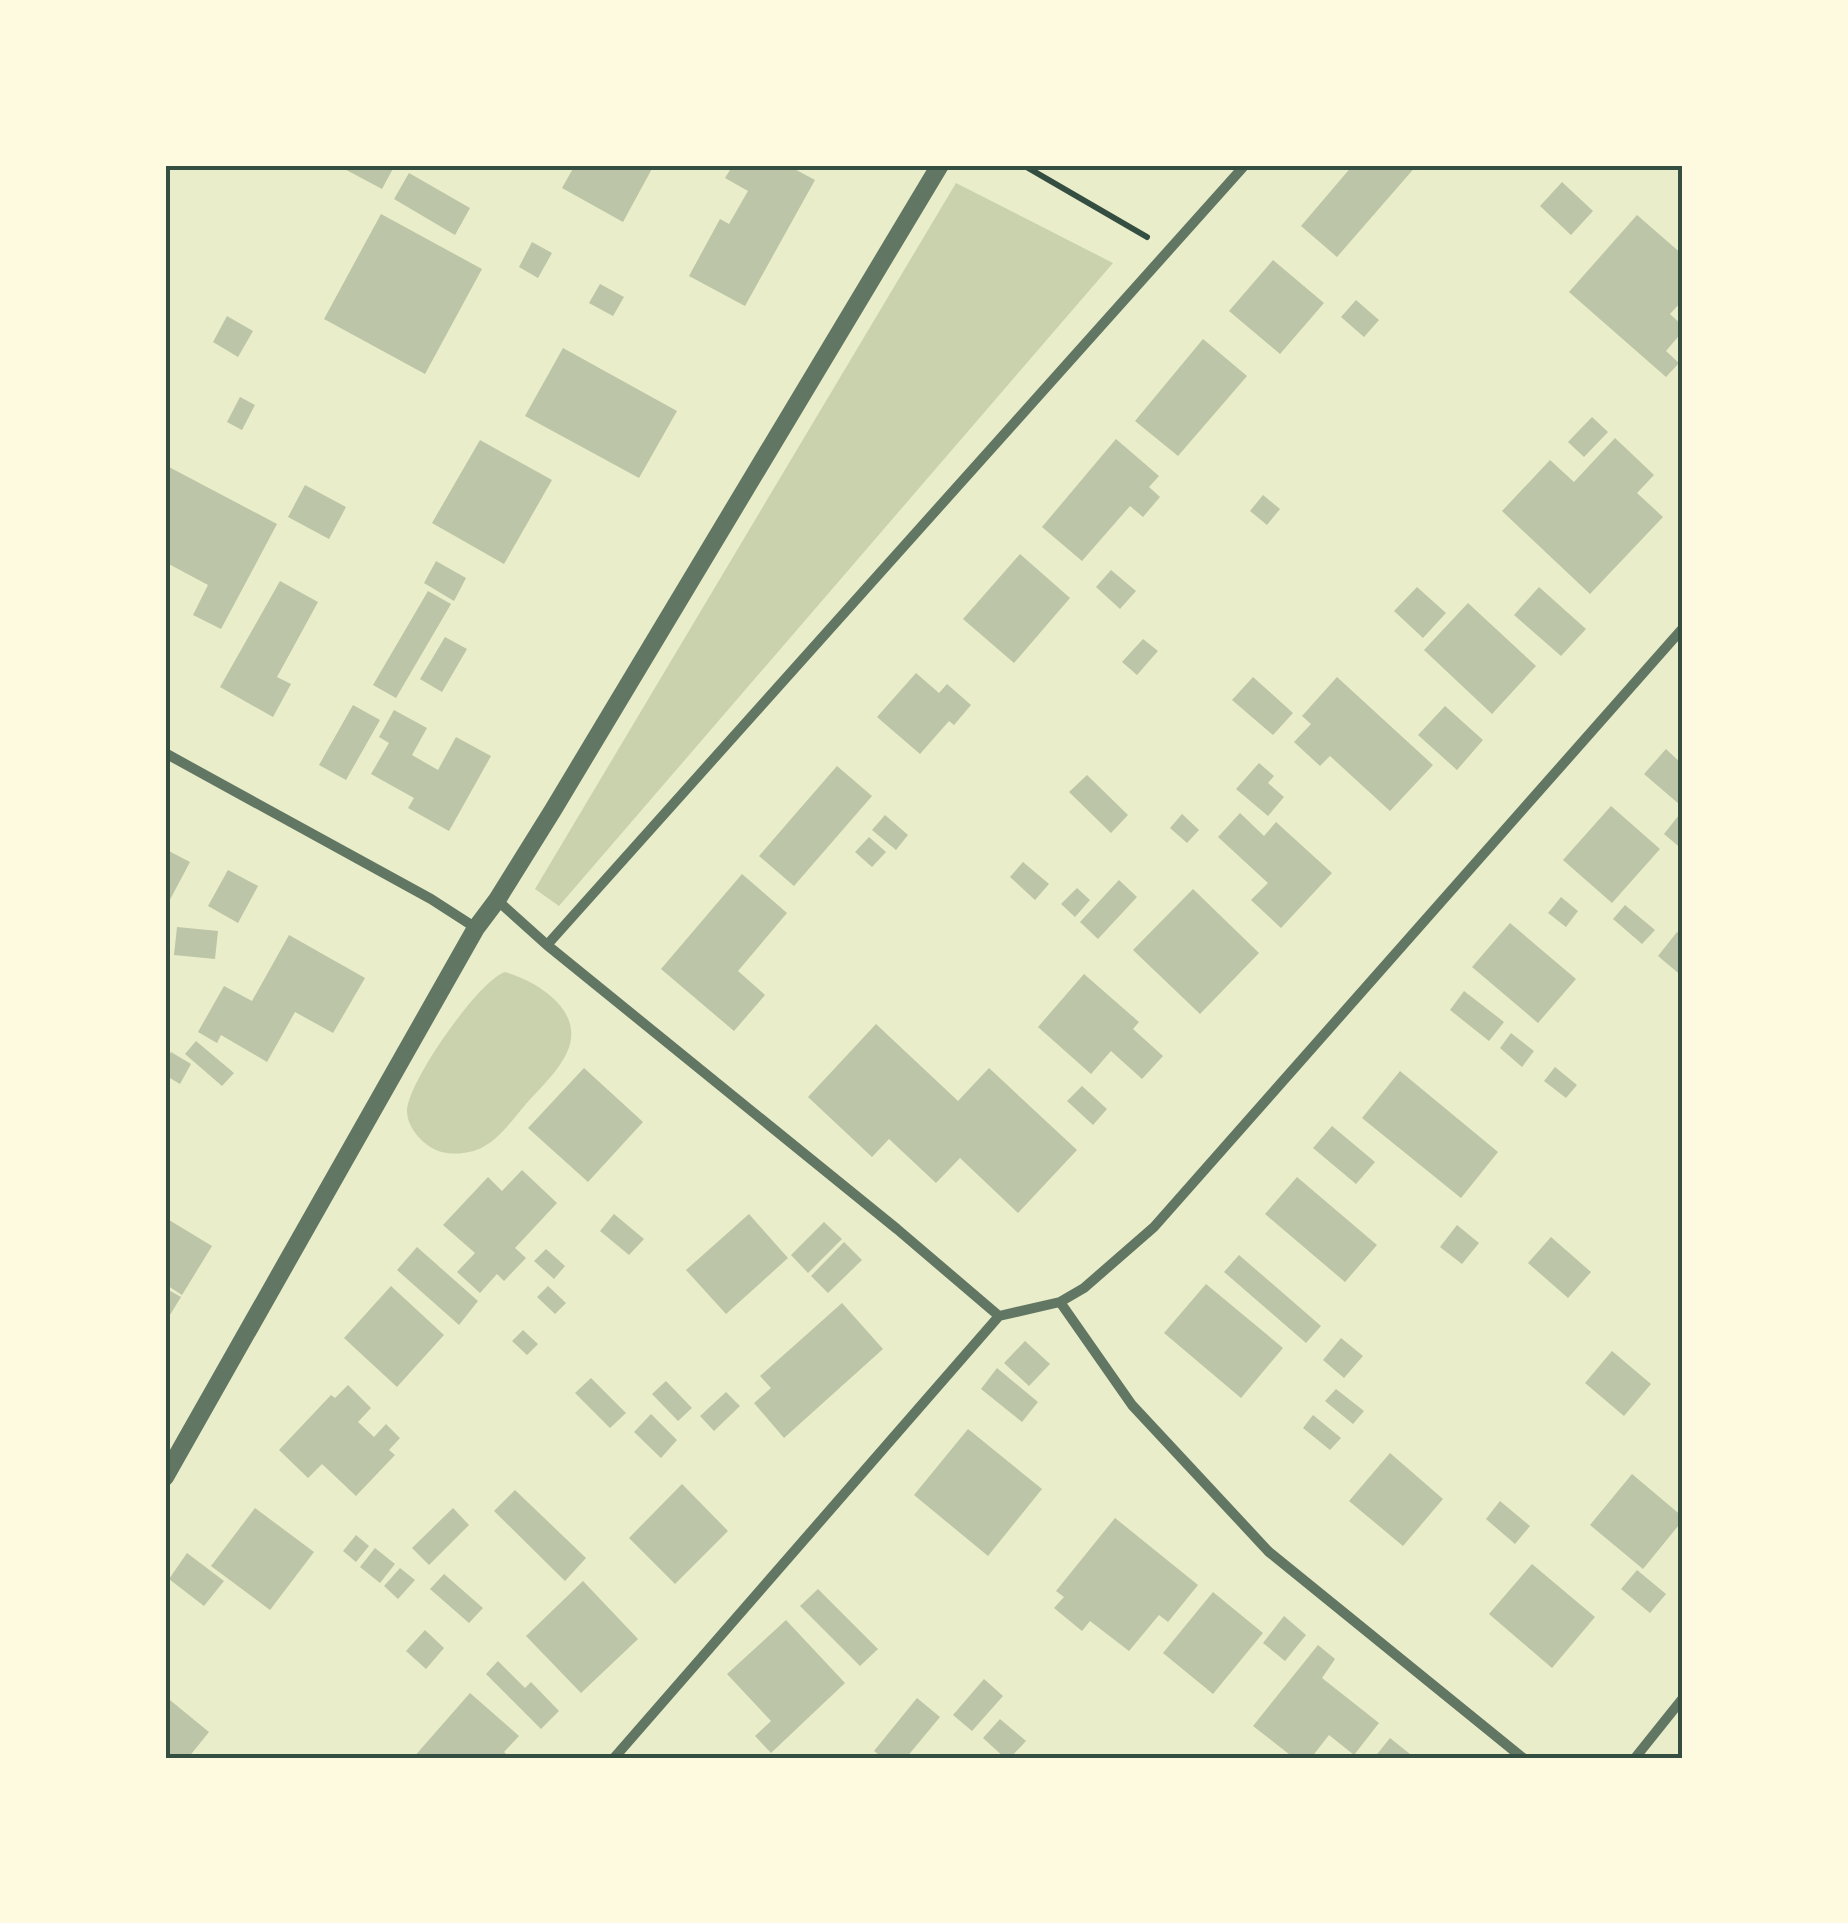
<svg xmlns="http://www.w3.org/2000/svg" width="1848" height="1923" font-family="'Fira Sans Condensed',sans-serif">
<rect width="100%" height="100%" fill="#e9edc9"/>
<path fill="#cad2ad" d="M 956,183 L 1113,263 L 559,906 L 535,889 Z
M 505,972 C 523,977 544,988 557,1002 C 593,1041 553,1074 526,1104 C 514,1118 500,1138 483,1147 C 469,1155 445,1156 432,1148 C 420,1141 407,1126 407,1111 C 407,1083 479,980 505,972 Z"/>
<path fill="#bcc5a7" d="M 337,165 L 395,165 L 382,189 Z
M 575,165 L 654,165 L 623,222 L 562,188 Z
M 733,165 L 787,165 L 815,180 L 745,306 L 689,276 L 720,219 L 729,224 L 748,191 L 725,178 Z
M 1353,165 L 1417,165 L 1337,257 L 1301,226 Z
M 409,173 L 470,208 L 455,235 L 394,199 Z
M 1562,182 L 1593,211 L 1571,235 L 1540,206 Z
M 381,214 L 482,269 L 425,374 L 324,319 Z
M 1637,215 L 1683,255 L 1683,300 L 1670,314 L 1683,326 L 1683,331 L 1666,351 L 1679,363 L 1666,377 L 1569,292 Z
M 532,242 L 552,253 L 538,278 L 519,267 Z
M 1273,260 L 1324,303 L 1280,354 L 1229,311 Z
M 600,284 L 624,297 L 613,316 L 589,303 Z
M 1356,300 L 1379,320 L 1364,337 L 1341,317 Z
M 227,316 L 253,331 L 238,357 L 213,342 Z
M 1203,339 L 1247,376 L 1178,456 L 1135,421 Z
M 563,348 L 677,411 L 639,478 L 525,416 Z
M 240,397 L 255,405 L 242,430 L 227,422 Z
M 1592,417 L 1608,432 L 1584,457 L 1568,442 Z
M 1615,438 L 1654,475 L 1637,493 L 1663,517 L 1590,594 L 1502,511 L 1550,460 L 1574,482 Z
M 1116,439 L 1159,476 L 1149,487 L 1160,497 L 1143,517 L 1130,506 L 1082,561 L 1042,527 Z
M 480,440 L 552,480 L 504,564 L 432,523 Z
M 169,467 L 277,524 L 221,629 L 193,615 L 208,585 L 165,562 L 165,474 Z
M 305,485 L 346,507 L 329,539 L 288,517 Z
M 1263,495 L 1280,509 L 1267,525 L 1250,511 Z
M 1020,554 L 1070,598 L 1014,663 L 963,619 Z
M 436,561 L 466,578 L 454,601 L 424,583 Z
M 1111,570 L 1136,591 L 1120,609 L 1096,587 Z
M 280,581 L 318,602 L 277,677 L 291,684 L 273,717 L 220,687 Z
M 1417,587 L 1446,613 L 1423,638 L 1394,611 Z
M 1539,587 L 1586,629 L 1561,656 L 1514,615 Z
M 428,591 L 451,604 L 396,698 L 373,685 Z
M 1468,603 L 1536,666 L 1492,714 L 1424,650 Z
M 445,637 L 467,649 L 442,692 L 420,679 Z
M 1143,639 L 1158,651 L 1137,675 L 1122,662 Z
M 916,673 L 939,693 L 947,684 L 971,705 L 954,725 L 949,721 L 920,754 L 877,717 Z
M 1253,677 L 1293,713 L 1273,735 L 1232,700 Z
M 1337,677 L 1433,765 L 1390,811 L 1330,756 L 1320,766 L 1294,742 L 1311,724 L 1302,716 Z
M 353,705 L 380,720 L 346,780 L 319,765 Z
M 1445,706 L 1483,740 L 1457,770 L 1418,735 Z
M 394,710 L 427,728 L 412,755 L 438,770 L 456,737 L 491,756 L 449,831 L 408,808 L 414,798 L 371,774 L 389,743 L 379,737 Z
M 1666,749 L 1683,765 L 1683,800 L 1679,804 L 1644,774 Z
M 1259,763 L 1274,776 L 1268,783 L 1284,797 L 1268,816 L 1236,789 Z
M 837,766 L 872,796 L 794,886 L 759,856 Z
M 1087,775 L 1128,815 L 1111,833 L 1069,792 Z
M 1611,806 L 1660,849 L 1612,903 L 1563,860 Z
M 1683,810 L 1683,850 L 1664,834 Z
M 1240,813 L 1264,836 L 1276,822 L 1332,873 L 1281,928 L 1251,900 L 1268,883 L 1218,837 Z
M 1182,814 L 1199,830 L 1187,843 L 1170,828 Z
M 885,815 L 908,835 L 896,850 L 872,830 Z
M 869,837 L 886,852 L 872,867 L 855,852 Z
M 165,849 L 190,862 L 165,909 Z
M 1023,862 L 1049,884 L 1035,900 L 1010,877 Z
M 228,870 L 258,886 L 238,923 L 208,906 Z
M 742,874 L 787,913 L 738,971 L 765,995 L 734,1031 L 661,969 Z
M 1119,880 L 1137,897 L 1098,939 L 1080,922 Z
M 1077,888 L 1090,900 L 1075,917 L 1061,904 Z
M 1193,889 L 1259,953 L 1200,1014 L 1133,950 Z
M 1561,897 L 1578,911 L 1566,927 L 1548,913 Z
M 1625,905 L 1655,930 L 1642,944 L 1613,919 Z
M 1510,923 L 1576,979 L 1538,1023 L 1472,967 Z
M 177,927 L 218,931 L 215,959 L 174,955 Z
M 1677,932 L 1683,936 L 1683,977 L 1658,956 Z
M 289,935 L 365,978 L 333,1033 L 295,1012 L 267,1062 L 221,1035 L 217,1043 L 198,1032 L 224,986 L 252,1001 Z
M 1084,974 L 1139,1022 L 1133,1029 L 1163,1056 L 1142,1079 L 1111,1051 L 1091,1074 L 1038,1027 Z
M 1464,991 L 1504,1022 L 1489,1041 L 1450,1010 Z
M 876,1024 L 958,1101 L 989,1068 L 1077,1150 L 1018,1213 L 960,1158 L 936,1183 L 889,1139 L 872,1157 L 808,1097 Z
M 1511,1033 L 1534,1051 L 1522,1067 L 1500,1048 Z
M 196,1041 L 234,1073 L 222,1086 L 185,1054 Z
M 171,1052 L 191,1064 L 180,1084 L 165,1075 L 165,1062 Z
M 1555,1067 L 1577,1085 L 1566,1098 L 1544,1081 Z
M 584,1068 L 643,1122 L 588,1182 L 528,1128 Z
M 1400,1071 L 1498,1152 L 1461,1198 L 1362,1118 Z
M 1082,1086 L 1107,1109 L 1093,1125 L 1067,1101 Z
M 1332,1126 L 1375,1162 L 1356,1184 L 1313,1148 Z
M 522,1170 L 557,1203 L 515,1248 L 526,1258 L 504,1281 L 497,1274 L 480,1293 L 457,1272 L 475,1253 L 443,1225 L 488,1177 L 502,1191 Z
M 1297,1177 L 1377,1245 L 1345,1282 L 1265,1214 Z
M 614,1214 L 644,1239 L 629,1255 L 600,1231 Z
M 749,1214 L 788,1258 L 726,1314 L 686,1270 Z
M 169,1220 L 212,1246 L 182,1295 L 165,1284 L 165,1226 Z
M 824,1222 L 842,1239 L 808,1273 L 791,1255 Z
M 1457,1225 L 1479,1243 L 1462,1264 L 1440,1247 Z
M 1551,1237 L 1591,1272 L 1568,1298 L 1528,1263 Z
M 844,1242 L 862,1260 L 828,1293 L 811,1276 Z
M 417,1247 L 478,1301 L 459,1325 L 397,1270 Z
M 546,1249 L 565,1266 L 554,1279 L 534,1261 Z
M 1239,1255 L 1321,1326 L 1306,1343 L 1224,1272 Z
M 1206,1284 L 1283,1348 L 1241,1398 L 1164,1333 Z
M 391,1286 L 444,1335 L 397,1387 L 344,1338 Z
M 548,1286 L 566,1303 L 555,1314 L 537,1297 Z
M 165,1288 L 181,1297 L 165,1323 Z
M 842,1303 L 883,1349 L 784,1438 L 754,1403 L 771,1388 L 760,1376 Z
M 523,1330 L 538,1344 L 527,1355 L 512,1341 Z
M 1341,1338 L 1363,1356 L 1344,1378 L 1323,1360 Z
M 1025,1341 L 1050,1364 L 1029,1386 L 1004,1363 Z
M 1612,1351 L 1651,1384 L 1624,1416 L 1585,1383 Z
M 997,1368 L 1038,1402 L 1022,1422 L 981,1389 Z
M 591,1378 L 626,1413 L 610,1428 L 575,1393 Z
M 666,1381 L 692,1408 L 678,1421 L 652,1394 Z
M 348,1385 L 371,1408 L 358,1422 L 374,1437 L 386,1424 L 400,1438 L 389,1450 L 395,1455 L 356,1496 L 322,1464 L 308,1478 L 279,1450 L 331,1395 L 335,1398 Z
M 1336,1389 L 1364,1411 L 1353,1424 L 1325,1401 Z
M 726,1392 L 740,1406 L 714,1431 L 700,1416 Z
M 651,1414 L 677,1440 L 661,1458 L 634,1432 Z
M 1313,1415 L 1341,1438 L 1330,1450 L 1303,1428 Z
M 968,1429 L 1042,1489 L 988,1556 L 914,1495 Z
M 1390,1453 L 1443,1499 L 1403,1546 L 1349,1501 Z
M 1632,1474 L 1683,1517 L 1683,1520 L 1643,1569 L 1590,1525 Z
M 682,1484 L 728,1531 L 675,1584 L 629,1538 Z
M 515,1490 L 586,1558 L 565,1581 L 494,1511 Z
M 1500,1501 L 1530,1526 L 1515,1544 L 1486,1519 Z
M 255,1508 L 314,1552 L 270,1610 L 211,1566 Z
M 453,1508 L 469,1525 L 429,1565 L 412,1548 Z
M 1115,1518 L 1198,1585 L 1168,1622 L 1159,1615 L 1129,1651 L 1090,1621 L 1082,1631 L 1054,1608 L 1064,1597 L 1056,1591 Z
M 356,1535 L 369,1546 L 356,1562 L 343,1551 Z
M 375,1548 L 395,1564 L 380,1583 L 360,1567 Z
M 187,1553 L 224,1581 L 204,1606 L 169,1579 Z
M 1532,1564 L 1595,1617 L 1552,1668 L 1489,1614 Z
M 400,1568 L 415,1580 L 398,1599 L 384,1586 Z
M 1637,1570 L 1666,1594 L 1650,1613 L 1621,1589 Z
M 444,1574 L 483,1608 L 469,1623 L 430,1589 Z
M 583,1581 L 638,1639 L 581,1693 L 526,1636 Z
M 818,1589 L 878,1649 L 860,1666 L 800,1606 Z
M 1213,1592 L 1263,1633 L 1213,1694 L 1163,1653 Z
M 1284,1616 L 1306,1635 L 1285,1661 L 1263,1643 Z
M 786,1620 L 845,1683 L 771,1753 L 755,1736 L 771,1721 L 727,1674 Z
M 425,1630 L 444,1648 L 426,1669 L 406,1651 Z
M 1318,1645 L 1335,1659 L 1322,1678 L 1379,1723 L 1354,1755 L 1329,1735 L 1311,1758 L 1294,1758 L 1253,1726 Z
M 498,1661 L 525,1688 L 531,1682 L 559,1711 L 541,1729 L 486,1674 Z
M 984,1679 L 1003,1696 L 972,1731 L 953,1715 Z
M 470,1693 L 519,1736 L 504,1752 L 510,1758 L 413,1758 Z
M 165,1696 L 209,1732 L 188,1758 L 165,1758 Z
M 917,1698 L 940,1717 L 906,1758 L 883,1758 L 874,1751 Z
M 1000,1719 L 1026,1741 L 1010,1758 L 1005,1758 L 983,1738 Z
M 1390,1738 L 1415,1758 L 1374,1758 Z"/>
<g fill="none" stroke-linecap="round" stroke-linejoin="round">
<path stroke="#344e41" stroke-width="6" d="M 1023,165 L 1147,237"/>
<path stroke="#617663" stroke-width="10" d="M 165,753 L 431,899 L 476,928
M 497,900 L 547,945 L 897,1229 L 999,1316
M 547,945 L 1245,165
M 1060,1302 L 1132,1405 L 1269,1552 L 1523,1758
M 614,1758 L 999,1316 L 1060,1302 L 1084,1288 L 1154,1227 L 1683,628
M 1635,1758 L 1683,1698"/>
<path stroke="#617663" stroke-width="18" d="M 165,1477 L 476,928 L 497,900 L 553,810 L 940,165"/>
</g>
<rect width="1848" height="1923" fill="none" stroke="#fefae0" stroke-width="335"/>
<rect x="168" y="168" width="1512" height="1588" fill="none" stroke="#344e41" stroke-width="4"/>
</svg>
